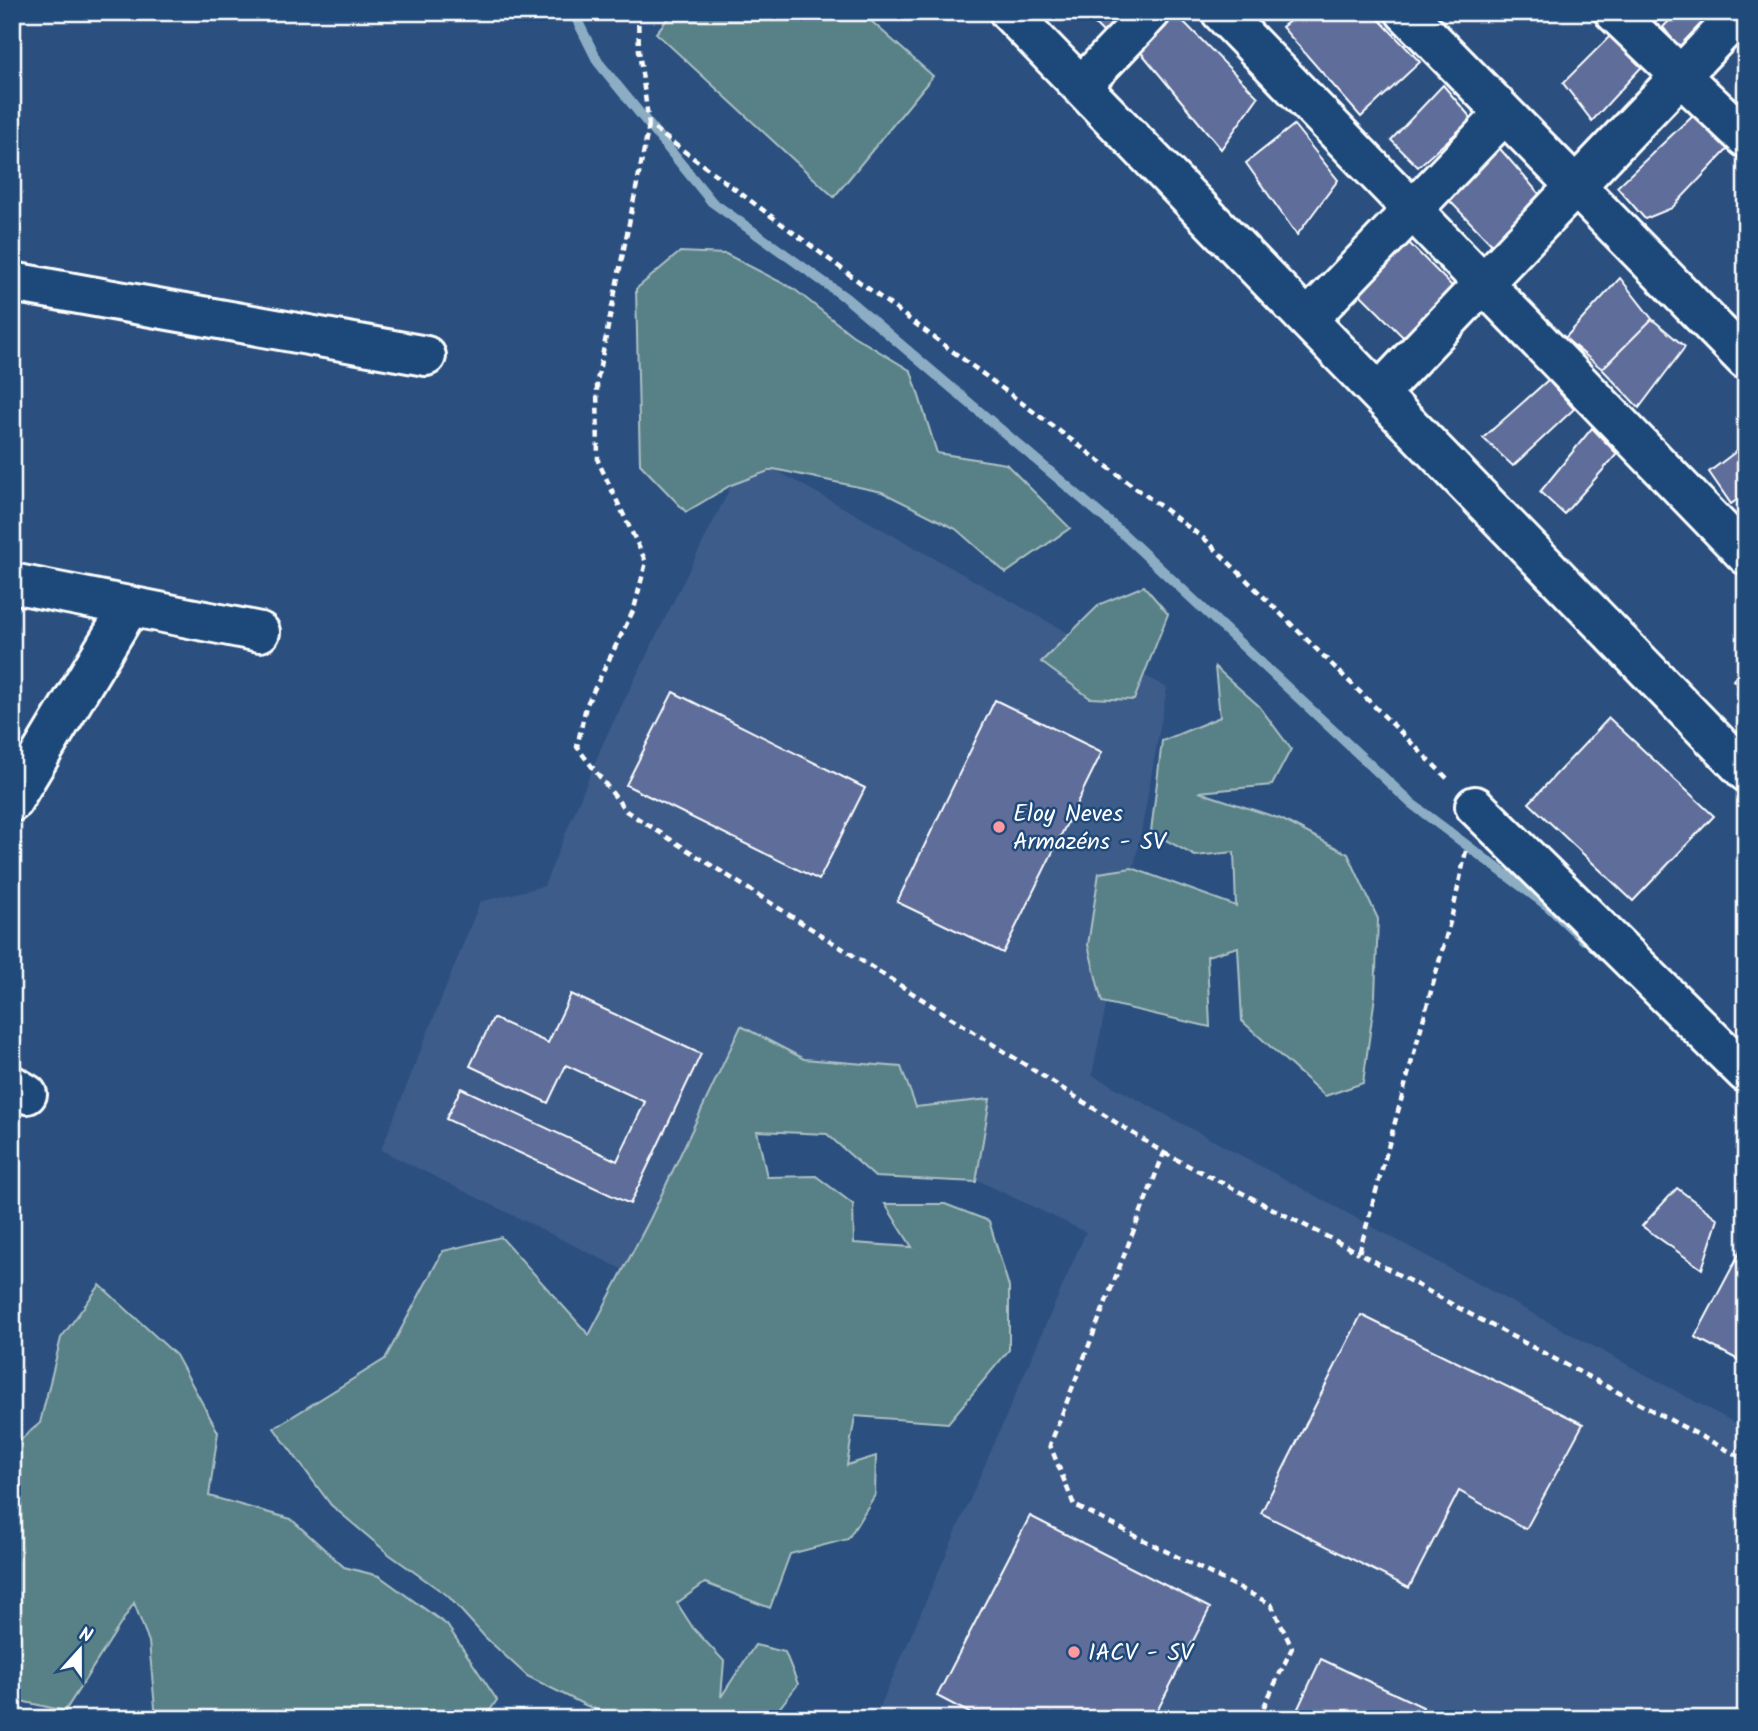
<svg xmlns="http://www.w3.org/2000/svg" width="1758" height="1731" font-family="Kalam,sans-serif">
<rect width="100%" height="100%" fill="#2b5080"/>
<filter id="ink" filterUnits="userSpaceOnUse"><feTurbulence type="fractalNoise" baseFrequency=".0143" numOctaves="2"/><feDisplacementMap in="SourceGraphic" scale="14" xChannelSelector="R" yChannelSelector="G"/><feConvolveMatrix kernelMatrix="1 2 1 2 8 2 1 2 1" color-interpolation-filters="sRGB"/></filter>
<g filter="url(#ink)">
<path fill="#3e5c8a" d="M 747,454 L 1167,688 L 1142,827 L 1092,1075 L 1746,1429 L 1746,1719 L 903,1719 L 880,1707 L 1086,1232 L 745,1069 L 644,1280 L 381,1150 L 480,902 L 544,886 L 604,741 Z"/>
<path fill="#598187" stroke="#acc0c3" stroke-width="2" d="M 673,12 L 861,12 L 933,76 L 834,197 L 656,33 Z
M 680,252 L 726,254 L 794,289 L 852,335 L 911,371 L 937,453 L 1006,464 L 1070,528 L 1006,573 L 956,529 L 882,492 L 774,469 L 731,485 L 686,512 L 640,464 L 636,289 Z
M 1144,586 L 1168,614 L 1134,700 L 1090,698 L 1041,662 L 1100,604 Z
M 1215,667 L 1259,706 L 1291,749 L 1272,785 L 1199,792 L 1281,819 L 1348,854 L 1378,919 L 1375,996 L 1363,1083 L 1325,1096 L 1242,1021 L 1238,947 L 1207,956 L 1210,1027 L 1102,1002 L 1088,945 L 1099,873 L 1132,868 L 1236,906 L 1234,852 L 1195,856 L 1151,832 L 1162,741 L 1220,717 Z
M 741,1026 L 804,1059 L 901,1067 L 916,1107 L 990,1099 L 976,1182 L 875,1177 L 827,1134 L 757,1131 L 767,1177 L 816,1176 L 853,1204 L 854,1243 L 912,1247 L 885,1204 L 945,1204 L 989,1221 L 1009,1287 L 1009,1350 L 948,1423 L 855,1416 L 847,1465 L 876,1456 L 875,1495 L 848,1539 L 790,1554 L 770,1608 L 705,1583 L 677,1603 L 693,1628 L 724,1661 L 721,1697 L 755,1645 L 785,1652 L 798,1684 L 771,1719 L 621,1719 L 585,1705 L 527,1676 L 485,1637 L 448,1596 L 390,1555 L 331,1505 L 274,1428 L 385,1359 L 443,1251 L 501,1237 L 589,1335 L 650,1219 Z
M 100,1285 L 176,1355 L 218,1432 L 209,1496 L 291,1519 L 344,1567 L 379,1576 L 447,1625 L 497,1700 L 484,1719 L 156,1719 L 149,1642 L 134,1603 L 65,1711 L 12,1699 L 12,1447 L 40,1423 L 61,1338 Z"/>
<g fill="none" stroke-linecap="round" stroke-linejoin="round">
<path stroke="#8cadc3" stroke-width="10" d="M 573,12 L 598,62 L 712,202 L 846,298 L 1121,532 L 1412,804 L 1549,907 L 1584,940"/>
</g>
<path fill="#5e6d9a" stroke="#fff" stroke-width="2" d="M 1083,12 L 1130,12 L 1107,36 Z
M 1171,12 L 1174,12 L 1258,97 L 1221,149 L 1139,50 Z
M 1301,12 L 1372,12 L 1420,62 L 1361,117 L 1282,27 Z
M 1678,12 L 1732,12 L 1689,60 L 1663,27 Z
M 1614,32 L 1647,61 L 1592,121 L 1563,83 Z
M 1443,85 L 1472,119 L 1418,167 L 1391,140 Z
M 1693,115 L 1728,149 L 1672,208 L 1645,219 L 1617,187 Z
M 1294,125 L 1338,180 L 1297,235 L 1246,163 Z
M 1495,143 L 1548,204 L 1500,253 L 1443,194 Z
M 1403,237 L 1464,298 L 1411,345 L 1350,284 Z
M 1620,278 L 1652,319 L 1602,369 L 1565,338 Z
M 1652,319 L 1685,347 L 1639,408 L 1602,369 Z
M 1548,380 L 1574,409 L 1513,466 L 1483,438 Z
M 1592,428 L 1617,454 L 1564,514 L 1540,492 Z
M 1746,444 L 1746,493 L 1731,504 L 1709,472 Z
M 1746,664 L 1746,691 L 1733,680 Z
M 673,692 L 865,788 L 819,880 L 626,785 Z
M 995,700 L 1102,752 L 1003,953 L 897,902 Z
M 1609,718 L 1714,816 L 1633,901 L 1529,803 Z
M 571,994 L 701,1054 L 630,1204 L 446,1119 L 461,1088 L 617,1161 L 645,1102 L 566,1065 L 548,1103 L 470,1066 L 493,1018 L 548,1043 Z
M 1677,1188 L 1718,1219 L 1702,1269 L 1642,1226 Z
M 1746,1241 L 1746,1364 L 1695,1337 Z
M 1361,1315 L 1583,1424 L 1526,1529 L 1459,1491 L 1409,1588 L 1261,1513 Z
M 1030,1516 L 1210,1608 L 1153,1719 L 981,1719 L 937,1696 Z
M 1321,1659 L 1423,1707 L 1418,1719 L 1293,1719 Z"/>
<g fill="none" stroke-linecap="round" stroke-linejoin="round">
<g stroke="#fff" stroke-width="44">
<path id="minor" d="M 1009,12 L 1746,772
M 1221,12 L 1746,555
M 1405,12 L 1746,360
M 1614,12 L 1746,138
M 1081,86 L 1151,12
M 12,282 L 426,356
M 1308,319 L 1504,114
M 1379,393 L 1741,12
M 12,583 L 260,632
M 12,802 L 130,606
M 1475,806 L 1746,1073
M 12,1085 L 27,1094"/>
</g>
<path stroke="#fff" stroke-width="4.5" stroke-dasharray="7 5" stroke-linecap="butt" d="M 638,12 L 639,51 L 649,125 L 1207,541 L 1450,781
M 649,125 L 597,381 L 598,461 L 646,562 L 634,609 L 586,706 L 577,747 L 626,811 L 1164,1153 L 1050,1445 L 1074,1505 L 1271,1604 L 1292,1648 L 1258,1719
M 1466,851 L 1452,915 L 1359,1253 L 1468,1313 L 1746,1460
M 1164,1153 L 1359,1253"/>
<use href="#minor" stroke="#1f4a7a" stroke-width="38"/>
</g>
</g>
<g fill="#ff9aa2" stroke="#1f4a7a" stroke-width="2.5">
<circle cx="999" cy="827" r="7"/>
<circle cx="1074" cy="1652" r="7"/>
</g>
<g text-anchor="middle" stroke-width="5" stroke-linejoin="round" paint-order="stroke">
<g font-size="24" fill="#fff" stroke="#1f4a7a" text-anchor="start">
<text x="1013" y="821">Eloy Neves<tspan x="1013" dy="28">Armazéns - SV</tspan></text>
<text x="1088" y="1660">IACV - SV</text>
</g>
</g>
<rect width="1758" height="1731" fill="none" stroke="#1f4a7a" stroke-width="42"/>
<rect x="21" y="21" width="1716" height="1689" fill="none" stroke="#fff" stroke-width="2.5" filter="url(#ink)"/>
<g transform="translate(80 1650) rotate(21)" stroke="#1f4a7a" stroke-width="5" paint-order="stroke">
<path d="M0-5L12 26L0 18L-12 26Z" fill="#ffffff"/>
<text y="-10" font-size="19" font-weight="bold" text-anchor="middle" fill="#ffffff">N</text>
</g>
</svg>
